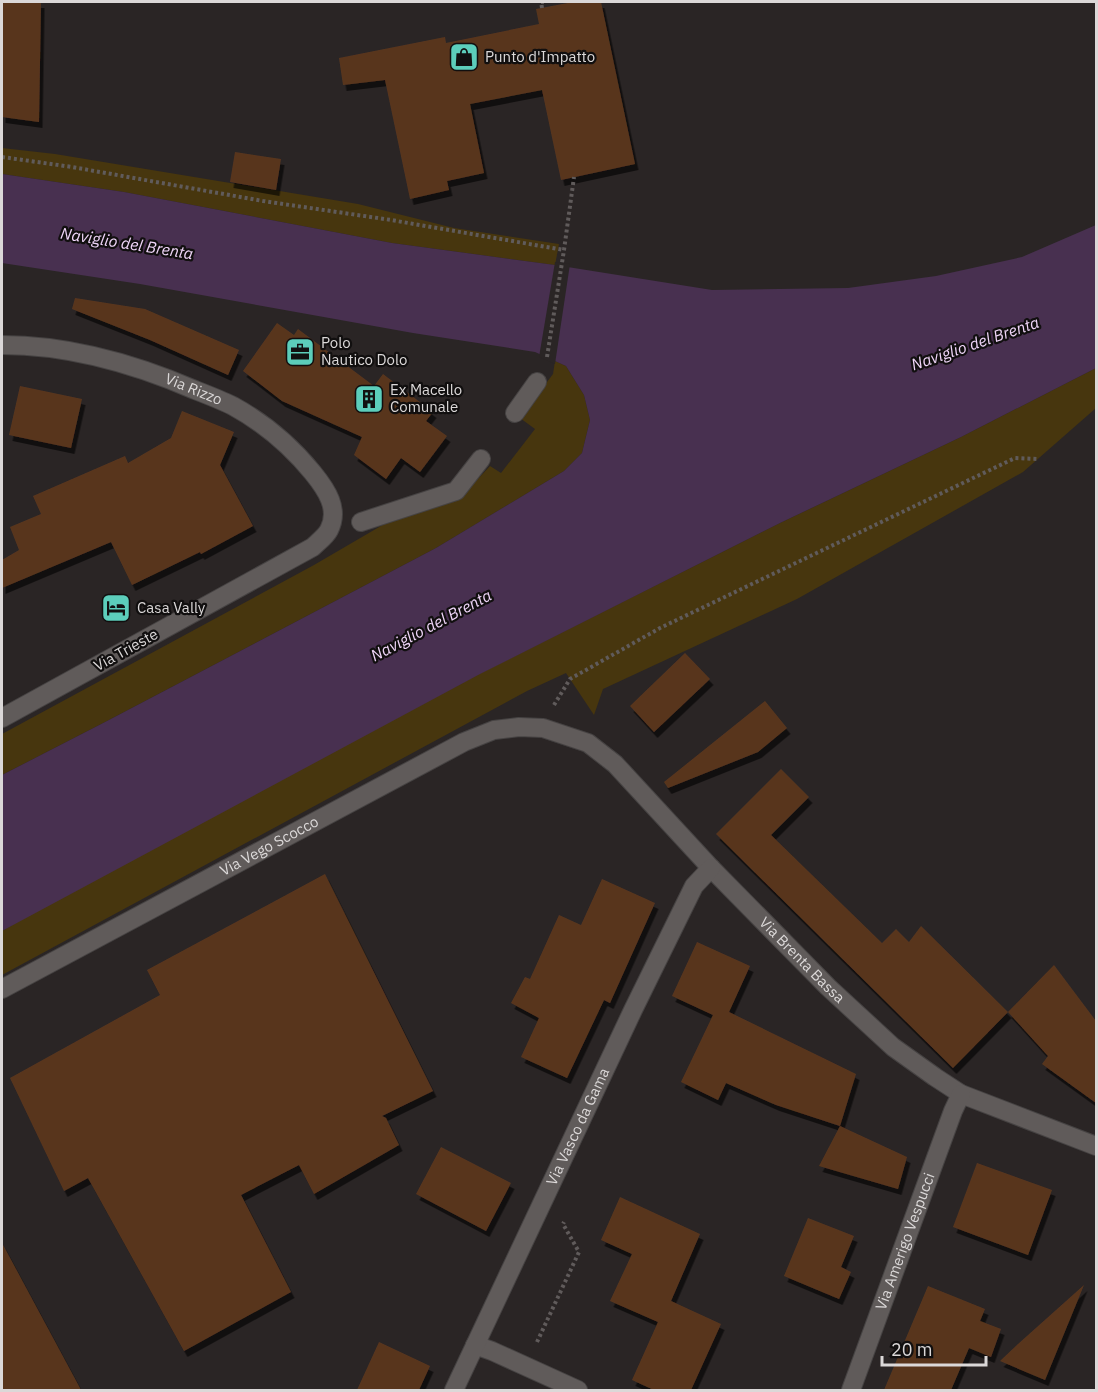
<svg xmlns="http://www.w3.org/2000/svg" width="1098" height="1392" font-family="'IBM Plex Sans',sans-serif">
<defs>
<filter id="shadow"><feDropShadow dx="3.5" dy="6" stdDeviation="0" flood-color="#0009"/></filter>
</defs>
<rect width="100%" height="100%" fill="#2a2525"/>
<path fill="#47360e" d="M 2,148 L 55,154 L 358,204 L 454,228 L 559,244 L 555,265 L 392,243 L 124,192 L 2,174 Z
M 555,361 L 566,366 L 584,395 L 590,420 L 582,453 L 564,471 L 436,548 L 107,721 L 2,775 L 2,734 L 314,565 L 386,523 L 462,496 L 490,466 L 501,473 L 535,429 L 520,418 L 553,374 Z
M 1096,368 L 1096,408 L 1023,472 L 797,599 L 603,689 L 594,715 L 566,673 L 527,691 L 2,975 L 2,931 L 41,908 L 479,674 L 780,523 L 961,437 Z"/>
<path fill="#483050" d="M 2,174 L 124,192 L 392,243 L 555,265 L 712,290 L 848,288 L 936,276 L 1022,257 L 1096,225 L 1096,368 L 961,437 L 780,523 L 480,674 L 2,931 L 2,775 L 107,721 L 436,548 L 564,471 L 582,453 L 590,420 L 584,395 L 566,366 L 535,352 L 413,333 L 140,284 L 2,263 Z"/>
<path fill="#2a2525" d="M 555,262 L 570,264 L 555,364 L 539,357 Z"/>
<path fill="#59361f" filter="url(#shadow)" d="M 2,2 L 41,2 L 39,122 L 2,117 Z
M 573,2 L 601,2 L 635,164 L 561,180 L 542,90 L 470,104 L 484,173 L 447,181 L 449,190 L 410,199 L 385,80 L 343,85 L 339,58 L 445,37 L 446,43 L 539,24 L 536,9 Z
M 235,152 L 281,159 L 276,190 L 230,182 Z
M 75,298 L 145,309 L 239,350 L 228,375 L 150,340 L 72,309 Z
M 277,323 L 294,335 L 298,329 L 374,386 L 383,374 L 433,412 L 426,421 L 447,436 L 420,472 L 401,458 L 386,479 L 354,455 L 362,437 L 282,401 L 243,371 Z
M 20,386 L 82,399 L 71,448 L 9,435 Z
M 182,411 L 234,432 L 220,465 L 253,526 L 201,554 L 200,552 L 132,585 L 111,542 L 2,588 L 2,560 L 19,550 L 10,527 L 41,514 L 33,496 L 125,456 L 128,463 L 171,438 Z
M 685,653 L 710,679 L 654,732 L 630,706 Z
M 765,701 L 787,728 L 758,752 L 668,788 L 664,782 Z
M 781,769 L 809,797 L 771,835 L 882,943 L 896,929 L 909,942 L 921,926 L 1008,1012 L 953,1068 L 716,834 Z
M 325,874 L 433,1091 L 382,1116 L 386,1118 L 399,1145 L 314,1194 L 299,1165 L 241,1195 L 291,1292 L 184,1351 L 88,1178 L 64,1191 L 10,1078 L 160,995 L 147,970 Z
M 602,879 L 655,903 L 610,1003 L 604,1000 L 567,1078 L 521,1057 L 539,1018 L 511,1003 L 525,977 L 530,979 L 559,915 L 581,925 Z
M 697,942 L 750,966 L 729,1012 L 856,1074 L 840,1126 L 776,1105 L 726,1083 L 718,1100 L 681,1082 L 713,1015 L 672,996 Z
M 1054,965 L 1096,1021 L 1096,1103 L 1042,1064 L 1048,1056 L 1008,1012 Z
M 840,1126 L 907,1157 L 898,1189 L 819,1166 Z
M 441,1147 L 511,1183 L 486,1231 L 416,1194 Z
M 977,1163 L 1052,1190 L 1028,1255 L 953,1227 Z
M 620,1197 L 700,1234 L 671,1301 L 721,1324 L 691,1390 L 654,1390 L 632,1380 L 658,1322 L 610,1301 L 632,1254 L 601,1240 Z
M 808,1218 L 854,1236 L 841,1267 L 851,1272 L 839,1299 L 784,1276 Z
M 2,1243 L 81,1390 L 2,1390 Z
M 1084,1285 L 1045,1380 L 1000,1361 L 1018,1344 Z
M 928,1286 L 985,1309 L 980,1321 L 1001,1329 L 991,1357 L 969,1348 L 951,1390 L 884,1390 Z
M 379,1342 L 430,1366 L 419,1390 L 357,1390 Z"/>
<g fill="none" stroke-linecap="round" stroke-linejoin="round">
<g stroke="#464343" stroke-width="20">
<path id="pedestrian" d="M 515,413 L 537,382
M 361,522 L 456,491 L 481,459"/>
</g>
<g stroke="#464343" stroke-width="20">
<g id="minor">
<path id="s1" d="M 2,345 C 67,345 135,364 195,390 C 208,395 221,400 233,406 C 264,423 291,446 313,473 C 326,489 340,509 329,530 C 326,536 318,542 313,547 L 2,718"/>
<path id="s2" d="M 2,989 L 464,742 L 494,730 L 519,727 L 543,728 L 588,743 L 615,764 L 711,868 L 828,987 L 893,1047 L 935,1077 L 961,1094 L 1096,1146"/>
<path d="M 475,1345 L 492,1351 L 578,1390"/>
<path id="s3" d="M 454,1390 L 633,1010 L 694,886 L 711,868"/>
<path id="s4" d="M 851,1390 L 953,1111 L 961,1094"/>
</g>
</g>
<path stroke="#605b5b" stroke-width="4" stroke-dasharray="3 3" stroke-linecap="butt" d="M 542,8 L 541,2 L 545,2
M 2,157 L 72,167 L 263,201 L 391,220 L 564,250
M 547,357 L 564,250 L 574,177
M 554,705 L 570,679 L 660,628 L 1015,458 L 1039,459
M 537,1342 L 579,1252 L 563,1224 L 564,1222"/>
<use href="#pedestrian" stroke="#605b5a" stroke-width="18"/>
<use href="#minor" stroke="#605b5a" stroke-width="18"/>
</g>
<defs>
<g id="shop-square" transform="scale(1.5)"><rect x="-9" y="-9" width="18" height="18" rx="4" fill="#5ccebb" stroke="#110f0f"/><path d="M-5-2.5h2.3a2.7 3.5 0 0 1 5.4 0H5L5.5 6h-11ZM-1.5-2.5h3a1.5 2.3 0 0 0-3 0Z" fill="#111"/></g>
<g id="office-square" transform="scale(1.5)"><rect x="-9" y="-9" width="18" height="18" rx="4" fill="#5ccebb" stroke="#110f0f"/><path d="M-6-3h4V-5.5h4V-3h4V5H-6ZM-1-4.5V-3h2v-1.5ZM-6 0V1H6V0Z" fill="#111"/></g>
<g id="building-square" transform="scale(1.5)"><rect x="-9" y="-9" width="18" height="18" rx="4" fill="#5ccebb" stroke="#110f0f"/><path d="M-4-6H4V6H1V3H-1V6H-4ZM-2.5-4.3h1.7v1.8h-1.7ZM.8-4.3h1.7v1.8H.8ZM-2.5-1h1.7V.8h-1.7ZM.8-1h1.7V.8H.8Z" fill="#111"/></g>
<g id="hotel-square" transform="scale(1.5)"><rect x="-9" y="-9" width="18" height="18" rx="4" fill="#5ccebb" stroke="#110f0f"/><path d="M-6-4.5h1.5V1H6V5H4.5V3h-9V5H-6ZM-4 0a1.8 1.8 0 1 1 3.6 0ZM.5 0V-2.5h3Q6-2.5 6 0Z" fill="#111"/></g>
</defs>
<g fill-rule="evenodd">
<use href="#shop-square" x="464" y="57"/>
<use href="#office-square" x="300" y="352"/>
<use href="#building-square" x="369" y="399"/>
<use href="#hotel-square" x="116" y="608"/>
</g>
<g text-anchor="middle" stroke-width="4.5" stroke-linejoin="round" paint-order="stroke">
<g font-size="15" fill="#dbd8d8" stroke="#110f0f" text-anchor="start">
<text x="485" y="62">Punto d'Impatto</text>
<text x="321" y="348">Polo<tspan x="321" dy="17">Nautico Dolo</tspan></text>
<text x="390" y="395">Ex Macello<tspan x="390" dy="17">Comunale</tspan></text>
<text x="137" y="613">Casa Vally</text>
</g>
<g font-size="15" fill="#dbd8d8" stroke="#110f0f">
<text dy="5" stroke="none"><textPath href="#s1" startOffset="198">Via Rizzo</textPath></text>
<text transform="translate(126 650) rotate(-29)" y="5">Via Trieste</text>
<text dy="5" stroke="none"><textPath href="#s2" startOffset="303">Via Vego Scocco</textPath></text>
<text dy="5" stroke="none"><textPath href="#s2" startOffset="958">Via Brenta Bassa</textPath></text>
<text dy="5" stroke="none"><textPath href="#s3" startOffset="291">Via Vasco da Gama</textPath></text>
<text dy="5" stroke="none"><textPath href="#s4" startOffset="158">Via Amerigo Vespucci</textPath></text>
</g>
<g font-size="16" font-style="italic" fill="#f0d6f9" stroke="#110f0f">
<text transform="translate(127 243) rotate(9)" y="6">Naviglio del Brenta</text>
<text transform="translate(975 343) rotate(-19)" y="6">Naviglio del Brenta</text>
<text transform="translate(431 625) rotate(-28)" y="6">Naviglio del Brenta</text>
</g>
</g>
<rect width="1098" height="1392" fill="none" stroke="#dbd8d8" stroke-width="6"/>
<path d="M882 1356v9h104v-9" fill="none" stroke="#dbd8d8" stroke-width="3"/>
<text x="891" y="1356" font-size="18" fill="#dbd8d8" stroke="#110f0f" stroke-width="4.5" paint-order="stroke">20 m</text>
</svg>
